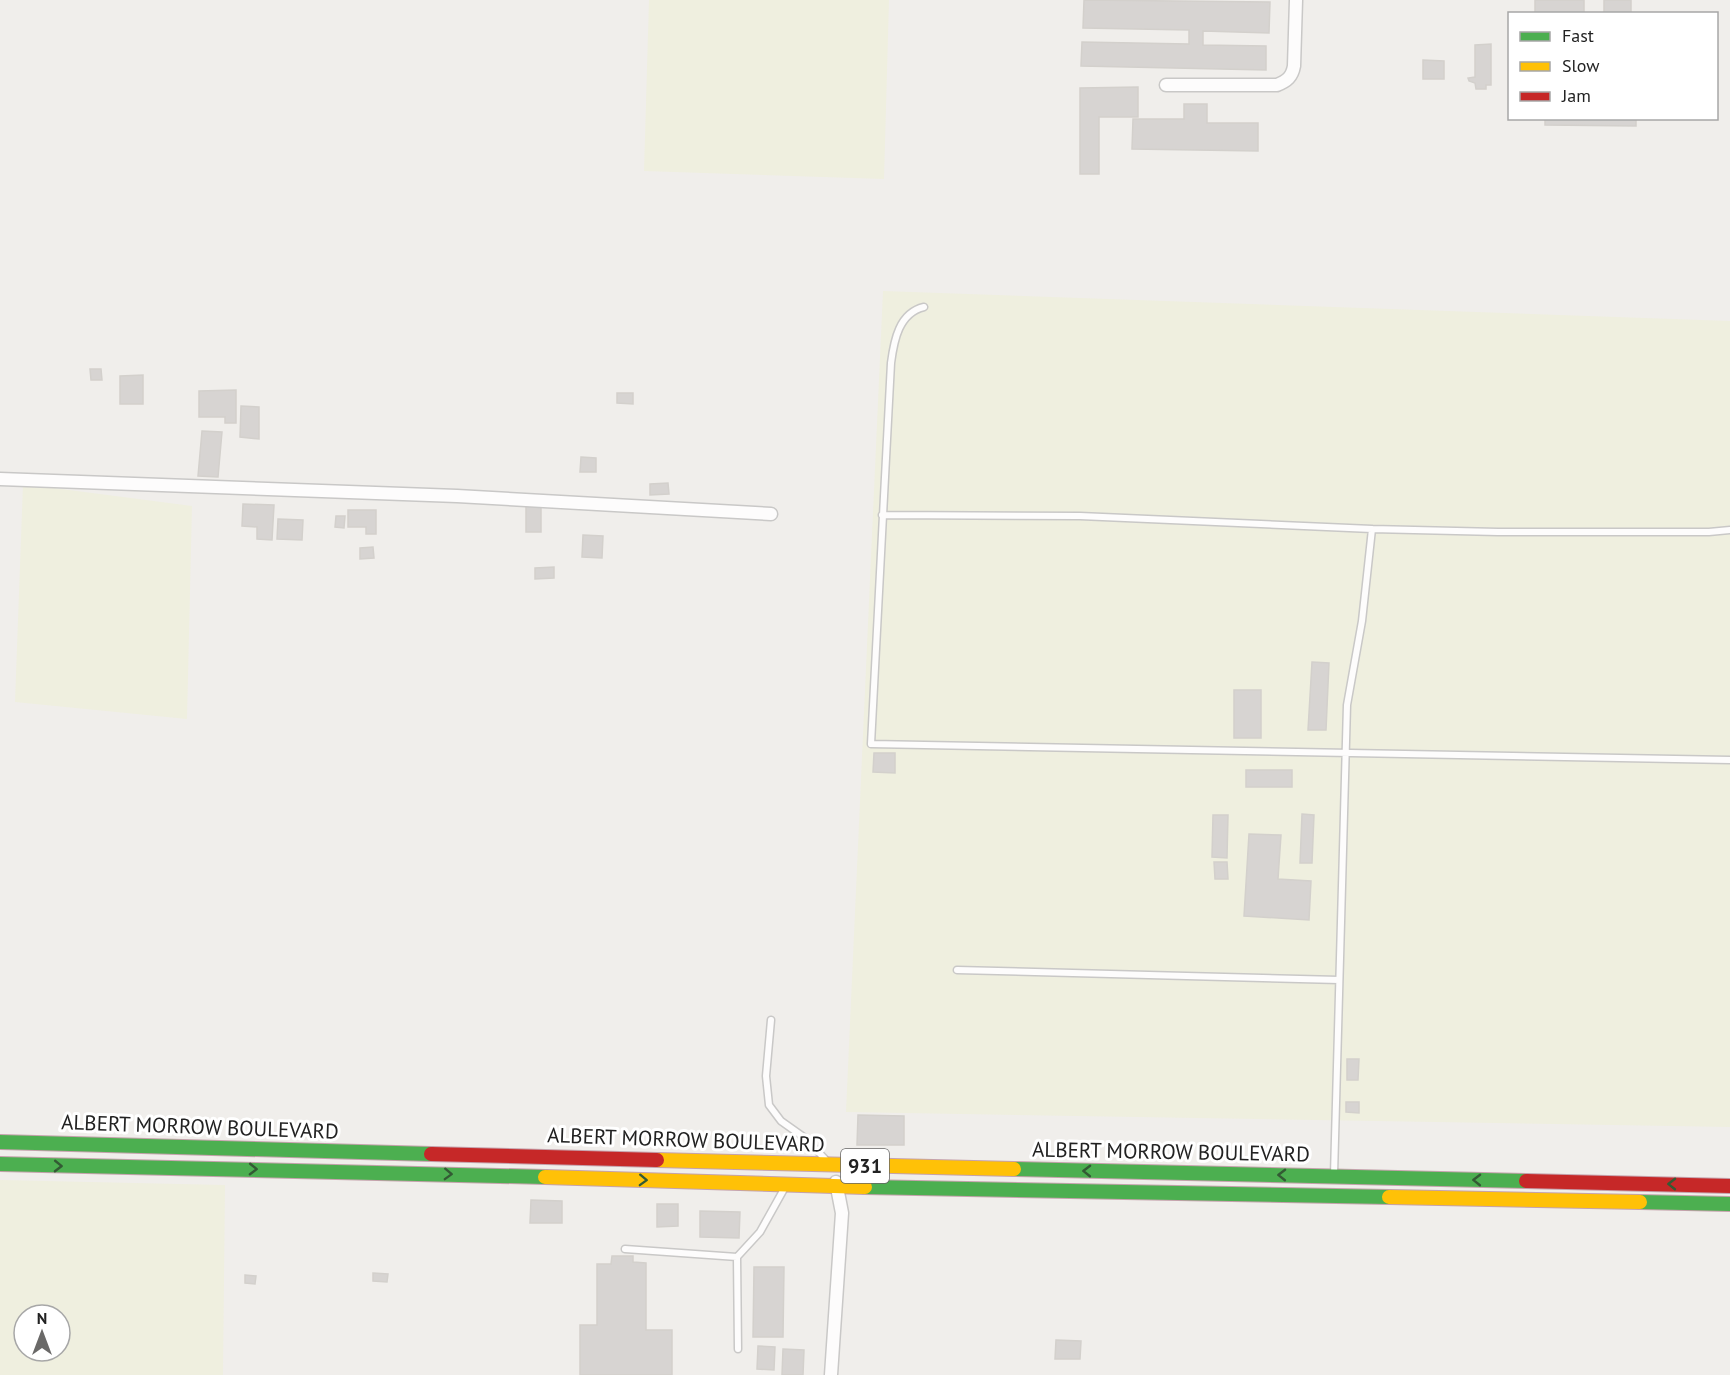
<svg xmlns="http://www.w3.org/2000/svg" width="1730" height="1375" font-family="'PT Sans',sans-serif">
<rect width="100%" height="100%" fill="#f0eeeb"/>
<path fill="#efefdf" fill-rule="evenodd" d="M 649,0 L 889,0 L 884,179 L 644,171 Z
M 883,291 L 1730,321 L 1730,1127 L 846,1112 Z
M 23,484 L 192,506 L 187,719 L 15,702 Z
M 0,1180 L 225,1185 L 223,1375 L 0,1375 ZM 24,1315 L 60,1315 L 60,1351 L 24,1351 Z"/>
<path fill="#d7d4d2" stroke="#d3d0cc" stroke-width="1.5" d="M 1084,0 L 1270,2 L 1269,33 L 1203,31 L 1203,45 L 1266,46 L 1266,70 L 1081,66 L 1082,42 L 1189,44 L 1189,30 L 1083,28 Z
M 1535,0 L 1584,0 L 1584,14 L 1535,14 Z
M 1604,0 L 1631,0 L 1631,13 L 1604,13 Z
M 1491,44 L 1491,85 L 1486,85 L 1486,89 L 1476,89 L 1475,83 L 1469,81 L 1468,78 L 1475,77 L 1475,45 Z
M 1423,60 L 1444,61 L 1444,79 L 1423,79 Z
M 1138,87 L 1138,117 L 1099,117 L 1099,174 L 1080,174 L 1080,88 Z
M 1184,104 L 1207,104 L 1207,123 L 1258,123 L 1258,151 L 1132,149 L 1133,119 L 1184,119 Z
M 1545,118 L 1636,118 L 1636,126 L 1545,125 Z
M 90,369 L 101,369 L 102,380 L 91,380 Z
M 143,375 L 143,404 L 120,404 L 120,376 Z
M 236,390 L 236,423 L 225,423 L 225,417 L 199,417 L 199,391 Z
M 617,393 L 633,393 L 633,404 L 617,403 Z
M 241,406 L 259,407 L 259,439 L 240,437 Z
M 202,431 L 222,432 L 218,477 L 198,476 Z
M 581,457 L 596,458 L 596,472 L 580,472 Z
M 668,483 L 669,494 L 650,495 L 650,484 Z
M 243,504 L 274,505 L 272,540 L 257,539 L 257,527 L 242,526 Z
M 526,505 L 541,505 L 541,532 L 526,532 Z
M 348,510 L 376,510 L 376,534 L 366,534 L 366,527 L 348,527 Z
M 336,516 L 345,516 L 344,528 L 335,527 Z
M 278,519 L 303,520 L 302,540 L 277,539 Z
M 583,535 L 603,536 L 602,558 L 582,557 Z
M 373,547 L 374,558 L 360,559 L 360,548 Z
M 554,567 L 554,578 L 535,579 L 535,568 Z
M 1312,662 L 1329,663 L 1326,730 L 1308,730 Z
M 1234,690 L 1261,690 L 1261,738 L 1234,738 Z
M 874,753 L 895,753 L 895,773 L 873,772 Z
M 1246,770 L 1292,770 L 1292,787 L 1246,787 Z
M 1302,814 L 1314,815 L 1312,863 L 1300,863 Z
M 1213,815 L 1228,815 L 1227,858 L 1212,857 Z
M 1249,834 L 1281,835 L 1278,879 L 1311,881 L 1309,920 L 1244,916 Z
M 1214,862 L 1227,862 L 1228,879 L 1215,879 Z
M 1347,1059 L 1359,1059 L 1358,1080 L 1347,1080 Z
M 1346,1102 L 1359,1102 L 1359,1113 L 1346,1112 Z
M 858,1115 L 904,1116 L 904,1145 L 857,1145 Z
M 531,1200 L 562,1201 L 562,1223 L 530,1223 Z
M 657,1204 L 678,1204 L 678,1226 L 657,1227 Z
M 700,1211 L 740,1212 L 739,1238 L 700,1237 Z
M 612,1256 L 633,1256 L 633,1262 L 646,1263 L 646,1330 L 672,1330 L 672,1375 L 580,1375 L 580,1325 L 597,1325 L 597,1264 L 611,1264 Z
M 754,1267 L 784,1267 L 783,1337 L 753,1337 Z
M 373,1273 L 388,1274 L 387,1282 L 373,1281 Z
M 245,1275 L 256,1276 L 255,1284 L 245,1283 Z
M 1056,1340 L 1081,1341 L 1080,1359 L 1055,1359 Z
M 758,1346 L 775,1347 L 774,1370 L 757,1369 Z
M 783,1349 L 804,1350 L 803,1375 L 782,1375 Z"/>
<g fill="none" stroke-linecap="round" stroke-linejoin="round">
<g stroke="#c9c8c7" stroke-width="9">
<path id="lane" d="M 924,307 C 899,313 894,340 891,363 L 871,744 L 1730,760
M 882,515 L 1080,516 L 1372,529 L 1498,532 L 1709,532 L 1730,530
M 957,970 L 1339,980
M 771,1020 L 766,1076 L 769,1105 L 781,1121 L 805,1138 L 825,1159
M 1334,1175 L 1347,705 L 1362,621 L 1372,529
M 625,1249 L 737,1257
M 738,1349 L 737,1257 L 760,1232 L 784,1189"/>
</g>
<g stroke="#c9c8c7" stroke-width="15">
<path id="street" d="M 1166,85 L 1277,85 C 1287,81 1292,77 1294,66 L 1296,0
M 0,479 L 457,496 L 771,514
M 831,1375 L 842,1213 L 836,1182"/>
</g>
<g stroke="#c5a2ac" stroke-width="16">
<path id="fast" d="M 0,1142 L 431,1154
M 0,1164 L 545,1177
M 1014,1169 L 1526,1181
M 865,1187 L 1389,1197
M 1640,1202 L 1730,1204"/>
</g>
<g stroke="#c5a2ac" stroke-width="16">
<path id="slow" d="M 657,1160 L 1014,1169
M 545,1177 L 865,1187
M 1389,1197 L 1640,1202"/>
</g>
<g stroke="#c5a2ac" stroke-width="16">
<path id="jam" d="M 431,1154 L 657,1160
M 1526,1181 L 1730,1186"/>
</g>
<use href="#lane" stroke="#fdfcfc" stroke-width="6"/>
<use href="#street" stroke="#fdfcfc" stroke-width="12"/>
<use href="#fast" stroke="#4caf50" stroke-width="14"/>
<use href="#slow" stroke="#ffc107" stroke-width="14"/>
<use href="#jam" stroke="#c62828" stroke-width="14"/>
</g>
<defs><path id="oneway-chevron" d="M-2-3.5L2.5 0L-2 3.5" fill="none" stroke-width="1.6" stroke-linecap="round" stroke-linejoin="round" transform="scale(1.5)"/></defs>
<g stroke="#335a34">
<use href="#oneway-chevron" transform="translate(58 1166) rotate(1)"/>
<use href="#oneway-chevron" transform="translate(253 1169) rotate(1)"/>
<use href="#oneway-chevron" transform="translate(1087 1171) rotate(-179)"/>
<use href="#oneway-chevron" transform="translate(448 1174) rotate(2)"/>
<use href="#oneway-chevron" transform="translate(1282 1175) rotate(-179)"/>
<use href="#oneway-chevron" transform="translate(643 1180) rotate(2)"/>
<use href="#oneway-chevron" transform="translate(1477 1180) rotate(-179)"/>
<use href="#oneway-chevron" transform="translate(1672 1184) rotate(-179)"/>
</g>
<g text-anchor="middle" stroke-width="6" stroke-linejoin="round" paint-order="stroke">
<rect fill="#fff" stroke="#646464" stroke-width="1.5" x="841" y="1149" width="48" height="34" rx="4.5"/>
<g font-size="20" font-weight="bold" fill="#222">
<text x="865" y="1173">931</text>
</g>
<g font-size="21" fill="#222" stroke="#fff">
<text transform="translate(200 1127) rotate(2)" y="7">ALBERT MORROW BOULEVARD</text>
<text transform="translate(686 1140) rotate(2)" y="7">ALBERT MORROW BOULEVARD</text>
<text transform="translate(1171 1152) rotate(1)" y="7">ALBERT MORROW BOULEVARD</text>
</g>
</g>
<rect x="1508" y="12" width="210" height="108" fill="#ffffff" stroke="#a7a7a7" stroke-width="1.5"/>
<rect x="1520" y="32" width="30" height="9" fill="#4caf50" stroke="#a7a7a7" stroke-width="1.5"/>
<text x="1562" y="42" font-size="18" fill="#222222">Fast</text>
<rect x="1520" y="62" width="30" height="9" fill="#ffc107" stroke="#a7a7a7" stroke-width="1.5"/>
<text x="1562" y="72" font-size="18" fill="#222222">Slow</text>
<rect x="1520" y="92" width="30" height="9" fill="#c62828" stroke="#a7a7a7" stroke-width="1.5"/>
<text x="1562" y="102" font-size="18" fill="#222222">Jam</text>
<g transform="translate(42 1333)"><circle r="28" fill="#ffffff" stroke="#a7a7a7" stroke-width="1.5"/>
<path d="M0-4.5L10 22L0 15L-10 22Z" fill="#6a6968"/>
<text y="-9" font-size="16" font-weight="bold" text-anchor="middle" fill="#222222">N</text>
</g>
</svg>
